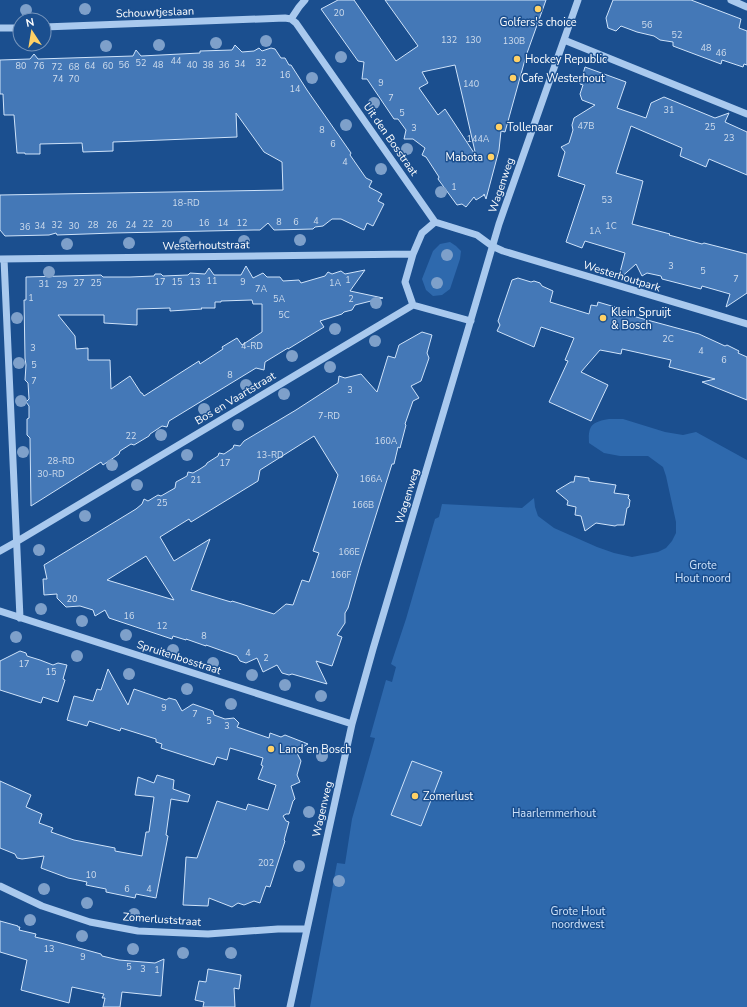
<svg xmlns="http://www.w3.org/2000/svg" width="747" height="1007" font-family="'Nunito Sans',sans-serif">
<rect width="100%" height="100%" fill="#1b4f8f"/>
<path fill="#2e69ad" d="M 450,242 L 456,246 L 461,251 L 460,259 L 450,289 L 442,295 L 433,296 L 426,290 L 422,279 L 433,251 L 440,244 Z
M 609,419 L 623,419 L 665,432 L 683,435 L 696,432 L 747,460 L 747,1007 L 310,1007 L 337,863 L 345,864 L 352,819 L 375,738 L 370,737 L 386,680 L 392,682 L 396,667 L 391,664 L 406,619 L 435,519 L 439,517 L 442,504 L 522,508 L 534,498 L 535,507 L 538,516 L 554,528 L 597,547 L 614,553 L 632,557 L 658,552 L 666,548 L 672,541 L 676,533 L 676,522 L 666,476 L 663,467 L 648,456 L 620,456 L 604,453 L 589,443 C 588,425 592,422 609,419 Z"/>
<path fill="#4478b7" stroke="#cfe3fa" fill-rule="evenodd" d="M 338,0 L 354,0 L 396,61 L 418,46 L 385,0 L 546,0 L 526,56 L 505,132 L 501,131 L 499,150 L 486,199 L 484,194 L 484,195 L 476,200 L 474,197 L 466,207 L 462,204 L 457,205 L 438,179 L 439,177 L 426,157 L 422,155 L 425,148 L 413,139 L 404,139 L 406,130 L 398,119 L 394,119 L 367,79 L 362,79 L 364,62 L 358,61 L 321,9 ZM 455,65 L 463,99 L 476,156 L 445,109 L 438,115 L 419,88 L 428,83 L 422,72 Z
M 613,0 L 691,0 L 741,19 L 739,28 L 747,31 L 747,65 L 744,64 L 743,67 L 722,60 L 721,64 L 673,46 L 673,42 L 660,40 L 654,36 L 637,32 L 621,26 L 616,31 L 608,28 L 606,18 Z
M 235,45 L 242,52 L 254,51 L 259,48 L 262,51 L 271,48 L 275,49 L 281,58 L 285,58 L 289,65 L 291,65 L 307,90 L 351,153 L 350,155 L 366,178 L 372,181 L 369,187 L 382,194 L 378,201 L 384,204 L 373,226 L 367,223 L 364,230 L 341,219 L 332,219 L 323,226 L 315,227 L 313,229 L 274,230 L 268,223 L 260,230 L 254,230 L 114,233 L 57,235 L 56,233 L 49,235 L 5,236 L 0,230 L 0,195 L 283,190 L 282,162 L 264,152 L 236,113 L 237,137 L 113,142 L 113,151 L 83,152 L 82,143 L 40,144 L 40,154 L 25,154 L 25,153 L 17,153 L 14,115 L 4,115 L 3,94 L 0,94 L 0,60 L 30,59 L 34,54 L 38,59 L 133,56 L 136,50 L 141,56 L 200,53 L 200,51 L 232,50 Z
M 585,67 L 626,82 L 617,108 L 646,118 L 651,103 L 664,97 L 715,118 L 729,113 L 725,122 L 747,132 L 747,175 L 709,159 L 706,167 L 680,156 L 682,148 L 631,126 L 616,173 L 643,181 L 632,224 L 670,234 L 669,235 L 702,244 L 704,243 L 747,254 L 747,293 L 726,307 L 730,294 L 702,286 L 701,289 L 662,279 L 661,276 L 647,273 L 642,276 L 636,264 L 618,280 L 625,253 L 585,241 L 582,248 L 566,242 L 585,185 L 558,176 L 565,152 L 561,147 L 569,143 L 573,130 L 572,125 L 574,118 L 595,105 L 582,100 L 580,94 L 583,85 L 580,84 Z
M 246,266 L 253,278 L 263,273 L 267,277 L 280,277 L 283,281 L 299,280 L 301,283 L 325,276 L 328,272 L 332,274 L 341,271 L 345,274 L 365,270 L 350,291 L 383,298 L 355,305 L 352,310 L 344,312 L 342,314 L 320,321 L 324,327 L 288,349 L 288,348 L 265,362 L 264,370 L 256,368 L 169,421 L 167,427 L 162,426 L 150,434 L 149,436 L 134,445 L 131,444 L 120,451 L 119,454 L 103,465 L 101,462 L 31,506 L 30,438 L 27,435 L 27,419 L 29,418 L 29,406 L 26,402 L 29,399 L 28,383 L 25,380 L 26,365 L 25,358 L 24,300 L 26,300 L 26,277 L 101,275 L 103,277 L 130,277 L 154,276 L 155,274 L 161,274 L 163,276 L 188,275 L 190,273 L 205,274 L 209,268 L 214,275 L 241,275 ZM 252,300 L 253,304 L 262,304 L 262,332 L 242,345 L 237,338 L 222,347 L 223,349 L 200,364 L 199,361 L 144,396 L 142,393 L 141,393 L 130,376 L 111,389 L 110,360 L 88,360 L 88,348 L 76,349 L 75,336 L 58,315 L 104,315 L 104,323 L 137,325 L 137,309 L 170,308 L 170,311 L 202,309 L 201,308 L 215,308 L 215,302 L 221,302 L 221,301 Z
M 518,278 L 531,282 L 534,281 L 540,283 L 542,286 L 553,291 L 550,302 L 589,314 L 591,305 L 597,306 L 598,302 L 615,307 L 614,311 L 699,334 L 725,346 L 727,345 L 739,351 L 738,353 L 747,357 L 747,400 L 702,382 L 715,379 L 669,367 L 671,360 L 622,349 L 621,354 L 600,350 L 581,372 L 608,385 L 591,421 L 549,402 L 568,361 L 565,360 L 574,338 L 541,327 L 534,347 L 497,331 L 500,325 L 498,321 L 512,280 Z
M 422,332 L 432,335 L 427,353 L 429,358 L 421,381 L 411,386 L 419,398 L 413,401 L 405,424 L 406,425 L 400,448 L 398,447 L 394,464 L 392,464 L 360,566 L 348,608 L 345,613 L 345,623 L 337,635 L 342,637 L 332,666 L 316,661 L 327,684 L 292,674 L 289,675 L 282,673 L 277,665 L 263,672 L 257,658 L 246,663 L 240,661 L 237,656 L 206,645 L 206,646 L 186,639 L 186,640 L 173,636 L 172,639 L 109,618 L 105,610 L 95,616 L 93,610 L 80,606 L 66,607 L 57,598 L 57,594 L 44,595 L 43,579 L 47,579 L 44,565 L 136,509 L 142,504 L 144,499 L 148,501 L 158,495 L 161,496 L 175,488 L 176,482 L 187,476 L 188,472 L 193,473 L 200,469 L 206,465 L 207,463 L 218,456 L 219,453 L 224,454 L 233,448 L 234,445 L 240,446 L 244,441 L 296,410 L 333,386 L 338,383 L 339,376 L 345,378 L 361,374 L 377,392 L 388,356 L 395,358 L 399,345 ZM 314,436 L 338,475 L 313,551 L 319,553 L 309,582 L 302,580 L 293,605 L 286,604 L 274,614 L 232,601 L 231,602 L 191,590 L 210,539 L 174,561 L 160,537 L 189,519 L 191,522 L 258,481 L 260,470 ZM 146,556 L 174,600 L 107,580 Z
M 575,476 L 589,478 L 589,481 L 616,485 L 614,493 L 629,495 L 628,498 L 630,500 L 629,507 L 627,508 L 624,525 L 617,525 L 615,526 L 596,523 L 585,531 L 581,516 L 575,515 L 576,507 L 567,505 L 568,501 L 556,491 L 571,482 L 574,482 Z
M 20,651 L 26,653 L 27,656 L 40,660 L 53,665 L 58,663 L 67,665 L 63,679 L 65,680 L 58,702 L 43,697 L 41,703 L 0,690 L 0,661 Z
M 108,669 L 128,705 L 134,689 L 166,700 L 169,698 L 176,700 L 182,711 L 193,704 L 213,711 L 214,715 L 225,719 L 234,718 L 239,723 L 237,727 L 269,738 L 270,733 L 281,737 L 285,735 L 308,744 L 296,751 L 301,761 L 297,775 L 300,782 L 291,786 L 295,799 L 293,801 L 289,814 L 286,814 L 283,816 L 286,821 L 289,822 L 284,840 L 285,841 L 270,887 L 266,886 L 260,903 L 254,901 L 244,905 L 238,903 L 232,907 L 209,898 L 208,906 L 183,905 L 186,857 L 197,858 L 217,801 L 246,810 L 248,804 L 268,810 L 276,785 L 258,779 L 263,766 L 261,765 L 263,758 L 230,748 L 227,760 L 217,757 L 214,765 L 161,748 L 162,744 L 156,742 L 156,739 L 121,728 L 120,731 L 89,721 L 87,726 L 67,720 L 74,696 L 93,701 L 97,689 L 101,690 Z
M 412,761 L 442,772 L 421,826 L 391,815 Z
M 157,775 L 174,780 L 173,789 L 190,795 L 188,802 L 171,799 L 166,835 L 168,836 L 156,898 L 136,894 L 135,898 L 106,892 L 106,889 L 86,885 L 87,882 L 68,878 L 41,868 L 44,856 L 22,859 L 17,858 L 15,854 L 0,848 L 0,781 L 31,795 L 26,807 L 42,814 L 39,823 L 53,828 L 51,832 L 74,840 L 115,848 L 115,851 L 142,856 L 146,832 L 149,832 L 154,797 L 135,795 L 138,777 L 154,783 Z
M 0,921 L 18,926 L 18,927 L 20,927 L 19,930 L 36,934 L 35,937 L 57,942 L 101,954 L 102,956 L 119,960 L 155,963 L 164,959 L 161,996 L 122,992 L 120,1007 L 103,1007 L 105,998 L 102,998 L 104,994 L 72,987 L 69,1003 L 21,990 L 27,960 L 0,952 Z
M 208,969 L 241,975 L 239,989 L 234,988 L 235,1007 L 203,1007 L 204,1002 L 195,1000 L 199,981 L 206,982 Z"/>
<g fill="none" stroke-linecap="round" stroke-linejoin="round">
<path stroke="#a9c9ee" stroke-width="7" d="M 731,0 L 747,7
M 291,19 L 299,7 L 305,0
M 44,27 L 285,18 L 291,19 L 296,23 L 435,222 L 477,235 L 492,246 L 503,251 L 747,324
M 0,28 L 20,28
M 564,40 L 747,114
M 0,259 L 413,254
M 4,259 L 20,618
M 413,305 L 405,282 L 413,254 L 422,233 L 435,222
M 0,551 L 16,542 L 413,305 L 471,321
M 0,611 L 352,724
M 0,886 L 42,906 L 90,922 L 138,931 L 208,934 L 278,929 L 306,929
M 290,1007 L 352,724 L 373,649 L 467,333 L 499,224 L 578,0"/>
</g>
<g fill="#7ea0ca">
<circle cx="85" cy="9" r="6"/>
<circle cx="26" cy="10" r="6"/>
<circle cx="266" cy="41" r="6"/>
<circle cx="216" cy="43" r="6"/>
<circle cx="159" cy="45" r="6"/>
<circle cx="106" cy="46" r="6"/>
<circle cx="341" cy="57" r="6"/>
<circle cx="312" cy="78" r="6"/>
<circle cx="374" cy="103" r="6"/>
<circle cx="346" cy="125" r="6"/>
<circle cx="407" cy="149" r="6"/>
<circle cx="381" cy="169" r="6"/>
<circle cx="441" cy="192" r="6"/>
<circle cx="300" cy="240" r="6"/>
<circle cx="244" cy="241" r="6"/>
<circle cx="185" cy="242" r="6"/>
<circle cx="129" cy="243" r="6"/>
<circle cx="67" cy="244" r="6"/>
<circle cx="447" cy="255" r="6"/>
<circle cx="49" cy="272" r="6"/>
<circle cx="437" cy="283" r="6"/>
<circle cx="376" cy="303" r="6"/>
<circle cx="17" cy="318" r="6"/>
<circle cx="335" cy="329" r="6"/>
<circle cx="375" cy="341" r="6"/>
<circle cx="292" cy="356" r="6"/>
<circle cx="19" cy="363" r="6"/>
<circle cx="330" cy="367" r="6"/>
<circle cx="246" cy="385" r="6"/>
<circle cx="284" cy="394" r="6"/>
<circle cx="21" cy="401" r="6"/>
<circle cx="204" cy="409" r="6"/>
<circle cx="238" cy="425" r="6"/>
<circle cx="161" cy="435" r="6"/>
<circle cx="23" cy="452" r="6"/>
<circle cx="187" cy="455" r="6"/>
<circle cx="112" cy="465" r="6"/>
<circle cx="137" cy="485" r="6"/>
<circle cx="85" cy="516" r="6"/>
<circle cx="39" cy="550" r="6"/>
<circle cx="41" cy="609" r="6"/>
<circle cx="82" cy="621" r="6"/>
<circle cx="126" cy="635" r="6"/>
<circle cx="16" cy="637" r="6"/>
<circle cx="173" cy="650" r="6"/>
<circle cx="77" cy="656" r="6"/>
<circle cx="213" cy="663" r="6"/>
<circle cx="129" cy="674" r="6"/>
<circle cx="252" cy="675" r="6"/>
<circle cx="285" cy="685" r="6"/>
<circle cx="187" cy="689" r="6"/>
<circle cx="321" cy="696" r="6"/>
<circle cx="231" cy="704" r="6"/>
<circle cx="322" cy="756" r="6"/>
<circle cx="309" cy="812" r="6"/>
<circle cx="299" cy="866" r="6"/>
<circle cx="339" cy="881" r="6"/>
<circle cx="44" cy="889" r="6"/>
<circle cx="87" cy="903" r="6"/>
<circle cx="134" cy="914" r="6"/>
<circle cx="30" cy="920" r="6"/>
<circle cx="82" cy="936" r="6"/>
<circle cx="133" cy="949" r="6"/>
<circle cx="183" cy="953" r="6"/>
<circle cx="231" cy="953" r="6"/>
</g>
<g fill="#ffd166" stroke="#1b4f8f" stroke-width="1.5">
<circle cx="538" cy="9" r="4"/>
<circle cx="517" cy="59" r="4"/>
<circle cx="513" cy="78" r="4"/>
<circle cx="499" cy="127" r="4"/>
<circle cx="491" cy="157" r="4"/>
<circle cx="603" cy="318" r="4"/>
<circle cx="271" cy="749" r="4"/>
<circle cx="415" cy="796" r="4"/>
</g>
<g text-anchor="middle" stroke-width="3" stroke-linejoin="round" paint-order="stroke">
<g font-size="9" fill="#d0dded">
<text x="339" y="16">20</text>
<text x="647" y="28">56</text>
<text x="677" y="38">52</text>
<text x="449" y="43">132</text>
<text x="473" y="43">130</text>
<text x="514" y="44">130B</text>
<text x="706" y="51">48</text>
<text x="721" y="56">46</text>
<text x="176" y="64">44</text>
<text x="141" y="66">52</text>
<text x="261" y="66">32</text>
<text x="240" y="67">34</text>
<text x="124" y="68">56</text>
<text x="158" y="68">48</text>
<text x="192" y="68">40</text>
<text x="208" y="68">38</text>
<text x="224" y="68">36</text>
<text x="21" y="69">80</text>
<text x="39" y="69">76</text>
<text x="90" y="69">64</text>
<text x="108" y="69">60</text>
<text x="57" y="70">72</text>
<text x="74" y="70">68</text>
<text x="285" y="78">16</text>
<text x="58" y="82">74</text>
<text x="74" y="82">70</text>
<text x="381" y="86">9</text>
<text x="471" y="87">140</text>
<text x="295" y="92">14</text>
<text x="391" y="101">7</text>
<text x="669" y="113">31</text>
<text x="402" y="116">5</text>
<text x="586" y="129">47B</text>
<text x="710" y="130">25</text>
<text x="414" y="131">3</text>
<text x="322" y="133">8</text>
<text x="729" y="141">23</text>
<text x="478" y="142">144A</text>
<text x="333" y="147">6</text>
<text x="345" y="165">4</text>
<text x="454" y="190">1</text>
<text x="607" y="203">53</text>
<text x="186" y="206">18-RD</text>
<text x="316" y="224">4</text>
<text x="279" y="225">8</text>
<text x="296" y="225">6</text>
<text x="204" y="226">16</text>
<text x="223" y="226">14</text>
<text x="242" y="226">12</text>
<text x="148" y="227">22</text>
<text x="167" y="227">20</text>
<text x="57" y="228">32</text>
<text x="93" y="228">28</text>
<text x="112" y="228">26</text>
<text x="131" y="228">24</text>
<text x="40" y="229">34</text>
<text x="74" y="229">30</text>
<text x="611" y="229">1C</text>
<text x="25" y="230">36</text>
<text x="595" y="234">1A</text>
<text x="671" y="269">3</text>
<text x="703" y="274">5</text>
<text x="736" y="282">7</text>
<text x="348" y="283">1</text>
<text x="212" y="284">11</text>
<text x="160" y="285">17</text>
<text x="177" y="285">15</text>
<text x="195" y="285">13</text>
<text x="243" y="285">9</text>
<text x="79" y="286">27</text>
<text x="96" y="286">25</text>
<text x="335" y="286">1A</text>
<text x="44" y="287">31</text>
<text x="62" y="288">29</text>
<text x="261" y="292">7A</text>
<text x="31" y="301">1</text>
<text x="279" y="302">5A</text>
<text x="351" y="302">2</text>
<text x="284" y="318">5C</text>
<text x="668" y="342">2C</text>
<text x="252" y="349">4-RD</text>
<text x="33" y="351">3</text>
<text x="701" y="354">4</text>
<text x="724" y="363">6</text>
<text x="34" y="368">5</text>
<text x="230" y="378">8</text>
<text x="34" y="384">7</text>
<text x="350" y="393">3</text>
<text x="329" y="419">7-RD</text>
<text x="131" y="439">22</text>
<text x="386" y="444">160A</text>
<text x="270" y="458">13-RD</text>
<text x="61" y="464">28-RD</text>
<text x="225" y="466">17</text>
<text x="51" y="477">30-RD</text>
<text x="371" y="482">166A</text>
<text x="196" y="483">21</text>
<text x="162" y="506">25</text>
<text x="363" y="508">166B</text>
<text x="349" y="555">166E</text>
<text x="341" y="578">166F</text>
<text x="72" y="602">20</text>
<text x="129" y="619">16</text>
<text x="162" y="629">12</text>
<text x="204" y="639">8</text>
<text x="248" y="656">4</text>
<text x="266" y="661">2</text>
<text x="24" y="667">17</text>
<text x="51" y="675">15</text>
<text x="164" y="711">9</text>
<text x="195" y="717">7</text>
<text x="209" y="724">5</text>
<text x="227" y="729">3</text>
<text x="266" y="866">202</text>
<text x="91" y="878">10</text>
<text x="127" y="892">6</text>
<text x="149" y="892">4</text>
<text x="49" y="952">13</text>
<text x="83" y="960">9</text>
<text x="129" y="970">5</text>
<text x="143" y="972">3</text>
<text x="157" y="973">1</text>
</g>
<g font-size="11" fill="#fff" stroke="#1b4f8f">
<text transform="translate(155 12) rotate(-2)" y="4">Schouwtjeslaan</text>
<text transform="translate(391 139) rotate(55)" y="4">Uit den Bosstraat</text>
<text transform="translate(501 185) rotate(-71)" y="4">Wagenweg</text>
<text transform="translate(206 245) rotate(-1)" y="4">Westerhoutstraat</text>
<text transform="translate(622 276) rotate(17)" y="4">Westerhoutpark</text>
<text transform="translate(235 398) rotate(-31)" y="4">Bos en Vaartstraat</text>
<text transform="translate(407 496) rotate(-73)" y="4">Wagenweg</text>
<text transform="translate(179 657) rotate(18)" y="4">Spruitenbosstraat</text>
<text transform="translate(322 809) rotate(-77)" y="4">Wagenweg</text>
<text transform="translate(162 919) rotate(4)" y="4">Zomerluststraat</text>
</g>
<g font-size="11" fill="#fff" stroke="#1b4f8f" text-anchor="start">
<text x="538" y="26" text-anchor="middle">Golfers's choice</text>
<text x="525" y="63">Hockey Republic</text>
<text x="521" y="82">Cafe Westerhout</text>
<text x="507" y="131">Tollenaar</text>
<text x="483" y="161" text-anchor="end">Mabota</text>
<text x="611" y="316">Klein Spruijt<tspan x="611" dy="13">&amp; Bosch</tspan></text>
<text x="279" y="753">Land en Bosch</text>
<text x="423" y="800">Zomerlust</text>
</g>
<g font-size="11" fill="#cfe3fa" stroke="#1b4f8f">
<text x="703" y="569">Grote<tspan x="703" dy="13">Hout noord</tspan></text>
<text x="554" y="817">Haarlemmerhout</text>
<text x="578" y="915">Grote Hout<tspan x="578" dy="13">noordwest</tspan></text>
</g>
</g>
<g transform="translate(32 32) rotate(348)"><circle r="19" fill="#1b4f8f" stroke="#7695bc"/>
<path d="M0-3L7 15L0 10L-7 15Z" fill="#ffd166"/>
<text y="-6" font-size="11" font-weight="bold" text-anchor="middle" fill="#ffffff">N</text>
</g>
</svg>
